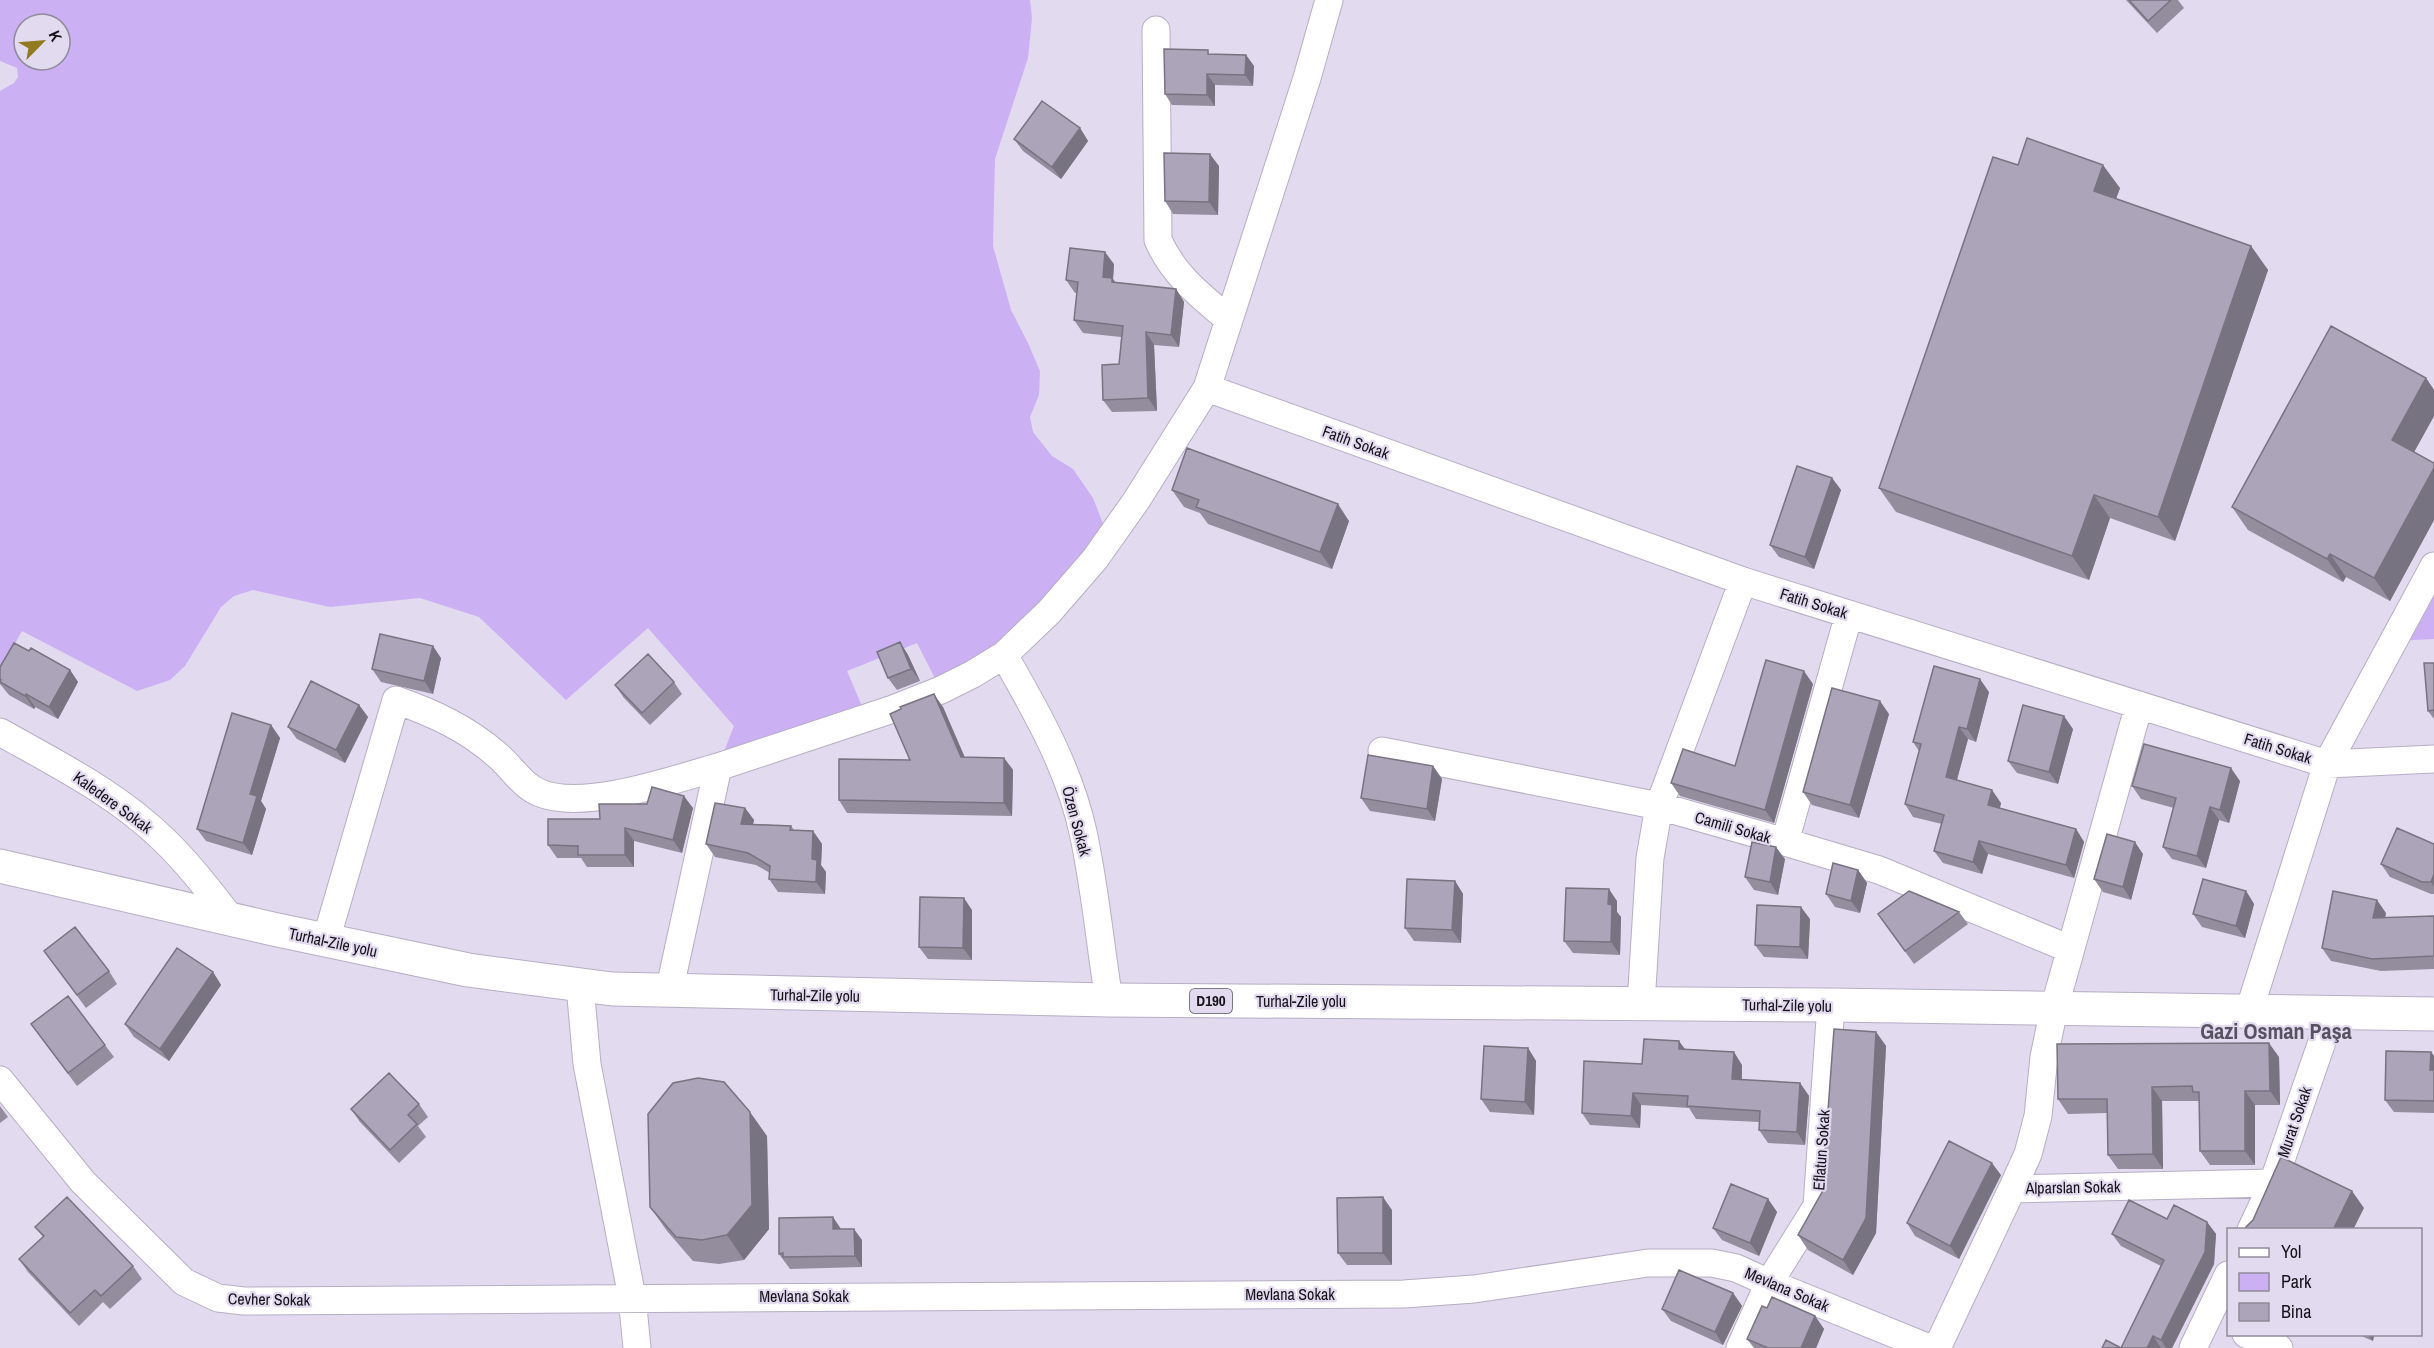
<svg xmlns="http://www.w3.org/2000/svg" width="2434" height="1348" font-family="'Archivo Narrow',sans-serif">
<rect width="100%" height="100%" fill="#e2daef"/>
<path fill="#ccb0f4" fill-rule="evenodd" d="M 0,0 L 1030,0 L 1032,18 L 1028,58 L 995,159 L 993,246 L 1011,310 L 1028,343 L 1040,371 L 1039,395 L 1030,417 L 1033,432 L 1052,456 L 1073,469 L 1093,498 L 1109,539 L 1049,612 L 941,690 L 917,643 L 847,671 L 867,718 L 718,767 L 734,726 L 648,628 L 566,700 L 479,617 L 420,598 L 330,607 L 253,590 L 234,596 L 221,607 L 185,666 L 170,680 L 137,691 L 22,631 L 0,670 L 0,91 L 14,83 L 18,77 L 17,68 L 0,61 ZM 24,24 L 60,24 L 60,60 L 24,60 Z
M 2434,566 L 2434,639 L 2393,641 Z"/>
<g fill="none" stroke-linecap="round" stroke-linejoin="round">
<g stroke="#b6aec3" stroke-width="29">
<path id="minor" d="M 1156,30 L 1158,240 C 1174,276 1200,295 1229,320
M 1207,388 L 1743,581 L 2327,764 L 2434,759
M 1004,655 C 1036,711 1069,768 1083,832 C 1095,887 1100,944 1109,1000
M 0,732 C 57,764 117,794 164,840 C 189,864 210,892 232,920
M 1382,751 L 1659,806 L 1785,842 L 1879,870 L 2070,949
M 1785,842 L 1849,614
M 326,940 L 396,700 C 433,713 466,728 496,754 C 511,766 521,785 540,793 C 584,811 672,780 718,767
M 580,986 L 587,1064 L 632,1297 L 637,1348
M 669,992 L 718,767 L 893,709 L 941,690 L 973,674 L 1004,655 L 1049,612 L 1095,559 L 1136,501 L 1207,388 L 1307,78 L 1329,0
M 1641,1004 L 1650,858 L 1659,806 L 1743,581
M 2249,1011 L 2327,764 L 2434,566
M 0,1080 L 83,1182 L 184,1282 L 218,1298 L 244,1301 L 1404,1294 L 1474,1289 L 1648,1263 L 1712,1263 L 1736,1268 L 1769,1283 L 1929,1348
M 2012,1189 L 2028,1154 L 2038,1116 L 2044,1057 L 2054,1009 L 2139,705
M 2251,1230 L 2273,1183 L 2332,1013
M 2246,1334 L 2279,1348
M 1740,1348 L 1769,1283 L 1817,1206 L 1831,1005
M 1937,1348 L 2012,1189 L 2273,1183
M 2193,1348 L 2228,1275"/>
</g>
<g stroke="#b6aec3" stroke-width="35">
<path id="primary" d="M 0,866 L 273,929 L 468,970 L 612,989 L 1109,1000 L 1831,1005 L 2434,1014"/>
</g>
<use href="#minor" stroke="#fff" stroke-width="27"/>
<use href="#primary" stroke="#fff" stroke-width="33"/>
</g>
<path fill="#948d9e" d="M 2126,0 L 2178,0 L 2184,8 L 2157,33 Z
M 1211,54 L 1246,55 L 1254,66 L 1253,86 L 1215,85 L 1215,106 L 1172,105 L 1165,94 Z
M 1080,128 L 1088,141 L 1061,179 L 1023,151 L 1014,139 Z
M 2018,165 L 2120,188 L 2116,199 L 2251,246 L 2268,270 L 2175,541 L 2110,518 L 2089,580 L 1896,512 L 1879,488 Z
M 1219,166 L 1218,215 L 1173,214 L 1165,201 Z
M 1114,264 L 1113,279 L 1115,282 L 1176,289 L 1184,302 L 1179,347 L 1154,345 L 1157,411 L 1112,412 L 1103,400 L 1119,364 L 1121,337 L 1083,333 L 1074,320 L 1077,293 L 1075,293 L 1066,280 Z
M 2426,378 L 2434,390 L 2434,416 L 2414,452 L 2434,463 L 2434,520 L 2390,601 L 2346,577 L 2343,582 L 2248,530 L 2232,507 Z
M 1832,478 L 1841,490 L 1814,569 L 1779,557 L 1770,545 Z
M 1172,490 L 1349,521 L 1332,569 L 1208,524 L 1200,513 L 1184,507 Z
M 900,642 L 908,655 L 920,681 L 897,690 L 888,678 Z
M 29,651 L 70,670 L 78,682 L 58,719 L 35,707 L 34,709 L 9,695 L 0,684 L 0,667 Z
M 441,658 L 433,694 L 381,682 L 372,669 Z
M 2434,663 L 2434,719 L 2428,711 Z
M 674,682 L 682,694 L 650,725 L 624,698 L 615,685 Z
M 1813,684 L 1774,823 L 1680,796 L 1671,783 L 1735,766 Z
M 1989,692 L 1976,742 L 1968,739 L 1957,780 L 2001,803 L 2000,808 L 2076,829 L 2084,842 L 2074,878 L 1988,854 L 1982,874 L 1943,863 L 1934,851 L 1942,824 L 1913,817 L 1905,804 L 1919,751 L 1913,742 Z
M 359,705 L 368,717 L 345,763 L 297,739 L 288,727 Z
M 943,707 L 964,757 L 1004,758 L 1013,770 L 1012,816 L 847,813 L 839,800 L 910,760 Z
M 1889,714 L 1859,818 L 1812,805 L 1803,792 Z
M 271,725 L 280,738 L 261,801 L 266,809 L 252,855 L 206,841 L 197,829 Z
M 2073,729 L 2058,784 L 2017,773 L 2008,761 Z
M 1433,766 L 1442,779 L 1435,821 L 1370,811 L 1361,798 Z
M 2240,781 L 2229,823 L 2219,820 L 2206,868 L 2172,859 L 2163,847 L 2174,808 L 2141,799 L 2132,786 Z
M 693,808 L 682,853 L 634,841 L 634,867 L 587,867 L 581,858 L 557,858 L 548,845 L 600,819 Z
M 745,808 L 754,820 L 753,824 L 791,826 L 794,830 L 813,831 L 822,844 L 821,865 L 826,872 L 825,894 L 778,892 L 769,879 L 770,873 L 756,865 L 715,857 L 706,844 Z
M 2434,844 L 2434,894 L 2431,894 L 2390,877 L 2381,864 Z
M 2143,854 L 2131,900 L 2103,892 L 2094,879 Z
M 1785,859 L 1778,895 L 1754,890 L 1745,877 Z
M 1858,870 L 1867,883 L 1860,913 L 1835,907 L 1826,894 Z
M 1455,881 L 1463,894 L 1461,943 L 1414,941 L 1405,928 Z
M 2246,891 L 2254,904 L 2245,938 L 2202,927 L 2193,914 Z
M 1617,901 L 1617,912 L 1621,917 L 1620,955 L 1573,953 L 1564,941 Z
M 972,910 L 972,960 L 928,959 L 919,947 Z
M 1959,912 L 1968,924 L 1914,964 L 1878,914 Z
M 2386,913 L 2385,918 L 2434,916 L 2434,969 L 2381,971 L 2331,961 L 2322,948 Z
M 1810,919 L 1808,959 L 1764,957 L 1755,945 Z
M 44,951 L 109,971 L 117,984 L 86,1008 Z
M 213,972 L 221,985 L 169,1061 L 134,1037 L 125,1024 Z
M 31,1024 L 105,1045 L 114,1057 L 77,1086 Z
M 1876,1032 L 1886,1046 L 1876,1233 L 1853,1275 L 1808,1250 L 1798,1235 L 1822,1192 Z
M 1528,1048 L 1536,1061 L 1534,1115 L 1490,1112 L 1481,1099 Z
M 1685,1049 L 1742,1065 L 1742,1080 L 1800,1083 L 1809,1096 L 1805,1145 L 1768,1143 L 1759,1130 L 1759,1122 L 1696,1119 L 1689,1108 L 1641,1105 L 1640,1128 L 1590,1125 L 1582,1113 L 1642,1064 Z
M 2431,1052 L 2434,1056 L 2434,1113 L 2394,1112 L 2385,1100 Z
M 2279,1057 L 2280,1105 L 2255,1105 L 2255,1165 L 2210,1165 L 2200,1151 L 2199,1101 L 2162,1101 L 2163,1169 L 2118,1169 L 2108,1155 L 2107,1113 L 2068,1114 L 2058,1099 Z
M 419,1104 L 428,1117 L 418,1126 L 426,1137 L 399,1163 L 360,1122 L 351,1109 Z
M 0,1106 L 8,1117 L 0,1123 Z
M 767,1136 L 769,1229 L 744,1260 L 719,1264 L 693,1261 L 667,1231 L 650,1207 Z
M 2001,1175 L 1959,1259 L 1915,1236 L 1907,1223 Z
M 1768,1199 L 1777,1212 L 1759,1256 L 1722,1240 L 1713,1228 Z
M 1392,1210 L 1392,1265 L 1347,1265 L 1338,1253 Z
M 2167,1219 L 2207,1222 L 2216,1234 L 2214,1264 L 2172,1348 L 2102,1348 L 2121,1348 L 2161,1266 L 2121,1246 L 2112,1234 Z
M 35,1227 L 133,1266 L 142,1279 L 110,1309 L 103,1302 L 79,1326 L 28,1272 L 19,1259 L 43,1237 Z
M 841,1229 L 862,1240 L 862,1267 L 790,1269 L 779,1254 Z
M 1733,1293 L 1742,1306 L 1723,1345 L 1671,1321 L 1662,1309 Z
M 1767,1308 L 1815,1316 L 1824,1329 L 1816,1348 L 1754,1348 L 1747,1339 Z
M 2359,1335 L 2374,1335 L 2373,1341 Z"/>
<path fill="#787381" d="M 1246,55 L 1254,66 L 1253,86 L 1245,75 Z
M 1207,74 L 1215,85 L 1215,106 L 1207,95 Z
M 1080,128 L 1088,141 L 1061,179 L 1052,167 Z
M 1210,154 L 1219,166 L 1218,215 L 1209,202 Z
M 2103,165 L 2120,188 L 2110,215 L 2094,191 Z
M 2251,246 L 2268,270 L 2175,541 L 2158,517 Z
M 1105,252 L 1114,264 L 1113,279 L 1121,291 L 1103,277 Z
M 1176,289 L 1184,302 L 1179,347 L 1171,335 Z
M 1146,332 L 1154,345 L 1157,411 L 1148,398 Z
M 2426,378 L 2434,390 L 2434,416 L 2408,463 L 2392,440 Z
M 2434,468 L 2434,520 L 2390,601 L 2374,578 Z
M 1832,478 L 1841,490 L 1814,569 L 1805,557 Z
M 2094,495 L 2110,518 L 2089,580 L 2072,556 Z
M 1338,504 L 1349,521 L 1332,569 L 1320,552 Z
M 2330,554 L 2346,577 L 2343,582 L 2327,559 Z
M 900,642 L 908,655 L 920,681 L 911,669 Z
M 433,646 L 441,658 L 433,694 L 424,681 Z
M 70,670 L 78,682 L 58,719 L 49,707 Z
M 1804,671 L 1813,684 L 1774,823 L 1765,810 Z
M 1980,679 L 1989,692 L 1976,742 L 1967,729 Z
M 26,694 L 35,707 L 34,709 L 25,696 Z
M 934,694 L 943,707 L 970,769 L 961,757 Z
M 1880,701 L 1889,714 L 1859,818 L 1850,805 Z
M 359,705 L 368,717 L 345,763 L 336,750 Z
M 2064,716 L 2073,729 L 2058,784 L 2049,772 Z
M 271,725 L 280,738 L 261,801 L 266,809 L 252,855 L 243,843 L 250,794 Z
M 1959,727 L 1968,739 L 1954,790 L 1946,777 Z
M 1004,758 L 1013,770 L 1012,816 L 1004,803 Z
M 1433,766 L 1442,779 L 1435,821 L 1427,809 Z
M 2231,768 L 2240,781 L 2229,823 L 2220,810 Z
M 1992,790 L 2001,803 L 1997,818 L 1988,805 Z
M 684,796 L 693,808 L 682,853 L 673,840 Z
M 2210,807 L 2219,820 L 2206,868 L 2197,856 Z
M 745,808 L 754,820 L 750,836 L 741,824 Z
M 625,828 L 634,841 L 634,867 L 625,855 Z
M 2076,829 L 2084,842 L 2074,878 L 2066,865 Z
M 813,831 L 822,844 L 821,865 L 826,872 L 825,894 L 816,882 L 812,859 Z
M 1979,841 L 1988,854 L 1982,874 L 1973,862 Z
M 2135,842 L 2143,854 L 2131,900 L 2123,887 Z
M 1776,847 L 1785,859 L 1778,895 L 1770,882 Z
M 1858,870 L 1867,883 L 1860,913 L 1851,901 Z
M 2434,874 L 2434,887 L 2431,882 Z
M 1455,881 L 1463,894 L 1461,943 L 1452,930 Z
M 1609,889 L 1617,901 L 1617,912 L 1621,917 L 1620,955 L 1611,942 L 1608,904 Z
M 2246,891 L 2254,904 L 2245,938 L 2236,926 Z
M 964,898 L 972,910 L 972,960 L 963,948 Z
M 2377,900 L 2386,913 L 2382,931 L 2373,918 Z
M 1801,907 L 1810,919 L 1808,959 L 1800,947 Z
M 213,972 L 221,985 L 169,1061 L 160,1049 Z
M 1876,1032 L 1886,1046 L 1876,1233 L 1853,1275 L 1843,1260 Z
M 1679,1041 L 1688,1053 L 1679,1049 Z
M 2269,1043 L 2279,1057 L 2280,1105 L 2270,1091 Z
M 1528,1048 L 1536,1061 L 1534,1115 L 1525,1102 Z
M 1734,1052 L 1742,1065 L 1741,1092 L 1732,1079 Z
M 2431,1052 L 2434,1056 L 2434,1075 L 2430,1070 Z
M 1800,1083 L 1809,1096 L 1805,1145 L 1797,1132 Z
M 2152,1087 L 2162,1101 L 2163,1169 L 2153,1154 Z
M 2245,1091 L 2255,1105 L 2255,1165 L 2245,1151 Z
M 1633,1093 L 1641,1105 L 1640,1128 L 1631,1116 Z
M 750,1112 L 767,1136 L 769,1229 L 744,1260 L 727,1235 Z
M 1992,1163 L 2001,1175 L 1959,1259 L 1950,1246 Z
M 2352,1191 L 2364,1208 L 2353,1230 L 2333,1230 Z
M 1383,1197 L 1392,1210 L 1392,1265 L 1383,1253 Z
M 1768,1199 L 1777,1212 L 1759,1256 L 1750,1243 Z
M 833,1217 L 841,1229 L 833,1229 Z
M 2207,1222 L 2216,1234 L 2214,1264 L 2172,1348 L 2166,1348 L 2161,1340 Z
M 854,1229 L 862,1240 L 862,1267 L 855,1256 Z
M 1733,1293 L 1742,1306 L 1723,1345 L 1715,1332 Z
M 1815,1316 L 1824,1329 L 1816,1348 L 1801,1348 Z
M 2368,1335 L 2374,1335 L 2373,1341 Z
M 2153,1336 L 2161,1348 L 2147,1348 Z"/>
<path fill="#aca4b8" stroke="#787381" stroke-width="1.5" d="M 2129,0 L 2171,0 L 2148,21 Z
M 1164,49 L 1208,50 L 1208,54 L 1246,55 L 1245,75 L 1207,74 L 1207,95 L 1165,94 Z
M 1042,101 L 1080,128 L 1052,167 L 1014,139 Z
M 2027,138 L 2103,165 L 2094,191 L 2251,246 L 2158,517 L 2094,495 L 2072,556 L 1879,488 L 1993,157 L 2018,165 Z
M 1164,153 L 1210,154 L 1209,202 L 1165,201 Z
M 1070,248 L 1105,252 L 1103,277 L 1112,278 L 1112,282 L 1176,289 L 1171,335 L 1146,332 L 1148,398 L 1103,400 L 1102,365 L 1119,364 L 1123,326 L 1074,320 L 1078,282 L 1066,280 Z
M 2331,326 L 2426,378 L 2392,440 L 2434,463 L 2434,468 L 2374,578 L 2330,554 L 2327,559 L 2232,507 Z
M 1187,448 L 1338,504 L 1320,552 L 1196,507 L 1199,500 L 1172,490 Z
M 1797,466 L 1832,478 L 1805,557 L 1770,545 Z
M 380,634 L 433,646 L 424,681 L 372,669 Z
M 900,642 L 911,669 L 888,678 L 877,652 Z
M 14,643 L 29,651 L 31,648 L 70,670 L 49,707 L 26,694 L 25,696 L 0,682 L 1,680 L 0,680 L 0,667 Z
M 648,654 L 674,682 L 642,713 L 615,685 Z
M 1766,660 L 1804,671 L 1765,810 L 1671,783 L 1683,749 L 1735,766 Z
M 2424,663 L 2434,663 L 2434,710 L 2428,711 Z
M 1934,666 L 1980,679 L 1967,729 L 1959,727 L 1946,777 L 1992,790 L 1988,805 L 2076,829 L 2066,865 L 1979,841 L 1973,862 L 1934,851 L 1944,815 L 1905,804 L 1921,744 L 1913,742 Z
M 311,681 L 359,705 L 336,750 L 288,727 Z
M 1832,688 L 1880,701 L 1850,805 L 1803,792 Z
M 934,694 L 961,757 L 1004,758 L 1004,803 L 839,800 L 839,759 L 910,760 L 890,714 L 901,709 L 900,707 Z
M 2023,705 L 2064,716 L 2049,772 L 2008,761 Z
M 232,713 L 271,725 L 250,794 L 257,796 L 243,843 L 197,829 Z
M 2144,744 L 2231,768 L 2220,810 L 2210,807 L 2197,856 L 2163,847 L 2176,798 L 2132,786 Z
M 1368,755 L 1433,766 L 1427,809 L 1361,798 Z
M 652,787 L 684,796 L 673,840 L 625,828 L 625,855 L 578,855 L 578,846 L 548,845 L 548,819 L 600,819 L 599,804 L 647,804 Z
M 715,803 L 745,808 L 741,824 L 791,826 L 790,830 L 813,831 L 812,859 L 817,860 L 816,882 L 769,879 L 770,866 L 748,853 L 706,844 Z
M 2397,828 L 2434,844 L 2434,874 L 2431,882 L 2422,882 L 2381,864 Z
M 2107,834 L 2135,842 L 2123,887 L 2094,879 Z
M 1752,842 L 1776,847 L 1770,882 L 1745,877 Z
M 1833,863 L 1858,870 L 1851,901 L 1826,894 Z
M 1407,879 L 1455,881 L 1452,930 L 1405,928 Z
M 2203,879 L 2246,891 L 2236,926 L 2193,914 Z
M 1566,888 L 1609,889 L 1608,904 L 1612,905 L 1611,942 L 1564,941 Z
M 1909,891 L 1959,912 L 1905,951 L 1878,914 Z
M 2333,891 L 2377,900 L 2373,918 L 2434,916 L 2434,956 L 2372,959 L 2322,948 Z
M 920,897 L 964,898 L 963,948 L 919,947 Z
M 1757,905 L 1801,907 L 1800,947 L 1755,945 Z
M 75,927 L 109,971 L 77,995 L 44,951 Z
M 177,948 L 213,972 L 160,1049 L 125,1024 Z
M 68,996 L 105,1045 L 68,1073 L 31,1024 Z
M 1834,1029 L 1876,1032 L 1866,1218 L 1843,1260 L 1798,1235 L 1822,1192 Z
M 1644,1039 L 1679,1041 L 1679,1049 L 1734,1052 L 1732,1079 L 1800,1083 L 1797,1132 L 1759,1130 L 1760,1111 L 1687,1106 L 1688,1096 L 1633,1093 L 1631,1116 L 1582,1113 L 1584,1061 L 1642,1064 Z
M 2269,1043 L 2270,1091 L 2245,1091 L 2245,1151 L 2200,1151 L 2199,1092 L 2193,1092 L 2192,1086 L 2152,1087 L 2153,1154 L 2108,1155 L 2107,1099 L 2058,1099 L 2057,1044 Z
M 1484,1046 L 1528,1048 L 1525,1102 L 1481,1099 Z
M 2386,1051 L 2431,1052 L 2430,1070 L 2434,1070 L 2434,1101 L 2385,1100 Z
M 389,1073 L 419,1104 L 408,1115 L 417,1124 L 390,1150 L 351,1109 Z
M 698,1078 L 724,1082 L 750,1112 L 752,1205 L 727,1235 L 702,1240 L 676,1237 L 650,1207 L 648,1114 L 673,1083 Z
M 1949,1141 L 1992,1163 L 1950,1246 L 1907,1223 Z
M 2281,1157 L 2352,1191 L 2333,1230 L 2245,1230 L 2246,1227 L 2253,1220 Z
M 1731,1184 L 1768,1199 L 1750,1243 L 1713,1228 Z
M 67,1197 L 133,1266 L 101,1296 L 95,1290 L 70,1313 L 19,1259 L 44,1236 L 35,1227 Z
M 1383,1197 L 1383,1253 L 1338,1253 L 1337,1198 Z
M 2129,1200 L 2167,1219 L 2174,1205 L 2207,1222 L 2205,1252 L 2161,1340 L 2153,1336 L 2147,1348 L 2102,1348 L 2106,1340 L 2121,1348 L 2164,1260 L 2112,1234 Z
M 833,1217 L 833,1229 L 854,1229 L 855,1256 L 783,1257 L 783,1253 L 779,1254 L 779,1218 Z
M 1679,1270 L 1733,1293 L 1715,1332 L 1662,1309 Z
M 1772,1297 L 1815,1316 L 1801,1348 L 1768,1348 L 1747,1339 L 1762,1306 L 1767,1308 Z"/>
<g text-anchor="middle" stroke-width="4.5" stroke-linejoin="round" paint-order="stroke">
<rect fill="#e2daef" stroke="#524e59" stroke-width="1.5" x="1190" y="989" width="42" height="24" rx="4.5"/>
<g font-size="15" font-weight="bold" fill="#151219">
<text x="1211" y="1006">D190</text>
</g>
<g font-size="16" fill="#151219" stroke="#e2daef">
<text transform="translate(1356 442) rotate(20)" y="6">Fatih Sokak</text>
<text transform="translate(1814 603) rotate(17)" y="6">Fatih Sokak</text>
<text transform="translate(2278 748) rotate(17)" y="6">Fatih Sokak</text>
<text transform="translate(113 802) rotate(36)" y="6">Kaledere Sokak</text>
<text transform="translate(1077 821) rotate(75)" y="6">Özen Sokak</text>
<text transform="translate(1733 827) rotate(16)" y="6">Camili Sokak</text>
<text transform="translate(333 942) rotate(12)" y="6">Turhal-Zile yolu</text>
<text transform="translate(815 995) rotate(1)" y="6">Turhal-Zile yolu</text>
<text x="1301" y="1007">Turhal-Zile yolu</text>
<text transform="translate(1787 1005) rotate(1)" y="6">Turhal-Zile yolu</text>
<text transform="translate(2294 1122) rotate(-71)" y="6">Murat Sokak</text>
<text transform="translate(1821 1150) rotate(-86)" y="6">Eflatun Sokak</text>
<text transform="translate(2073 1187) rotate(-1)" y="6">Alparslan Sokak</text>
<text transform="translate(1787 1289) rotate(23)" y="6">Mevlana Sokak</text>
<text x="1290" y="1300">Mevlana Sokak</text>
<text x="804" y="1302">Mevlana Sokak</text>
<text transform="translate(269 1299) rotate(1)" y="6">Cevher Sokak</text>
</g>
<g font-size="22" font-weight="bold" fill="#585163" stroke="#e2daef">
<text x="2276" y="1039">Gazi Osman Paşa</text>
</g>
</g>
<rect x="2227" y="1228" width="195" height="108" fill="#e2daef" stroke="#908a99" stroke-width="1.5"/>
<rect x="2239" y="1248" width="30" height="9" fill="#ffffff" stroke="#908a99" stroke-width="1.5"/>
<text x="2281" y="1258" font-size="18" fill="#151219">Yol</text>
<rect x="2239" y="1273" width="30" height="18" fill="#ccb0f4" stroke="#908a99" stroke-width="1.5"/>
<text x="2281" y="1288" font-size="18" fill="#151219">Park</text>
<rect x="2239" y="1303" width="30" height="18" fill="#aca4b8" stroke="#908a99" stroke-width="1.5"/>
<text x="2281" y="1318" font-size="18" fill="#151219">Bina</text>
<g transform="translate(42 42) rotate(65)"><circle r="28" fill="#e2daef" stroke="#908a99" stroke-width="1.5"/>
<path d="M0-4.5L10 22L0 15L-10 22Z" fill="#927a20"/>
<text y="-9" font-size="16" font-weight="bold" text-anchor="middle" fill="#151219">K</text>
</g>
</svg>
